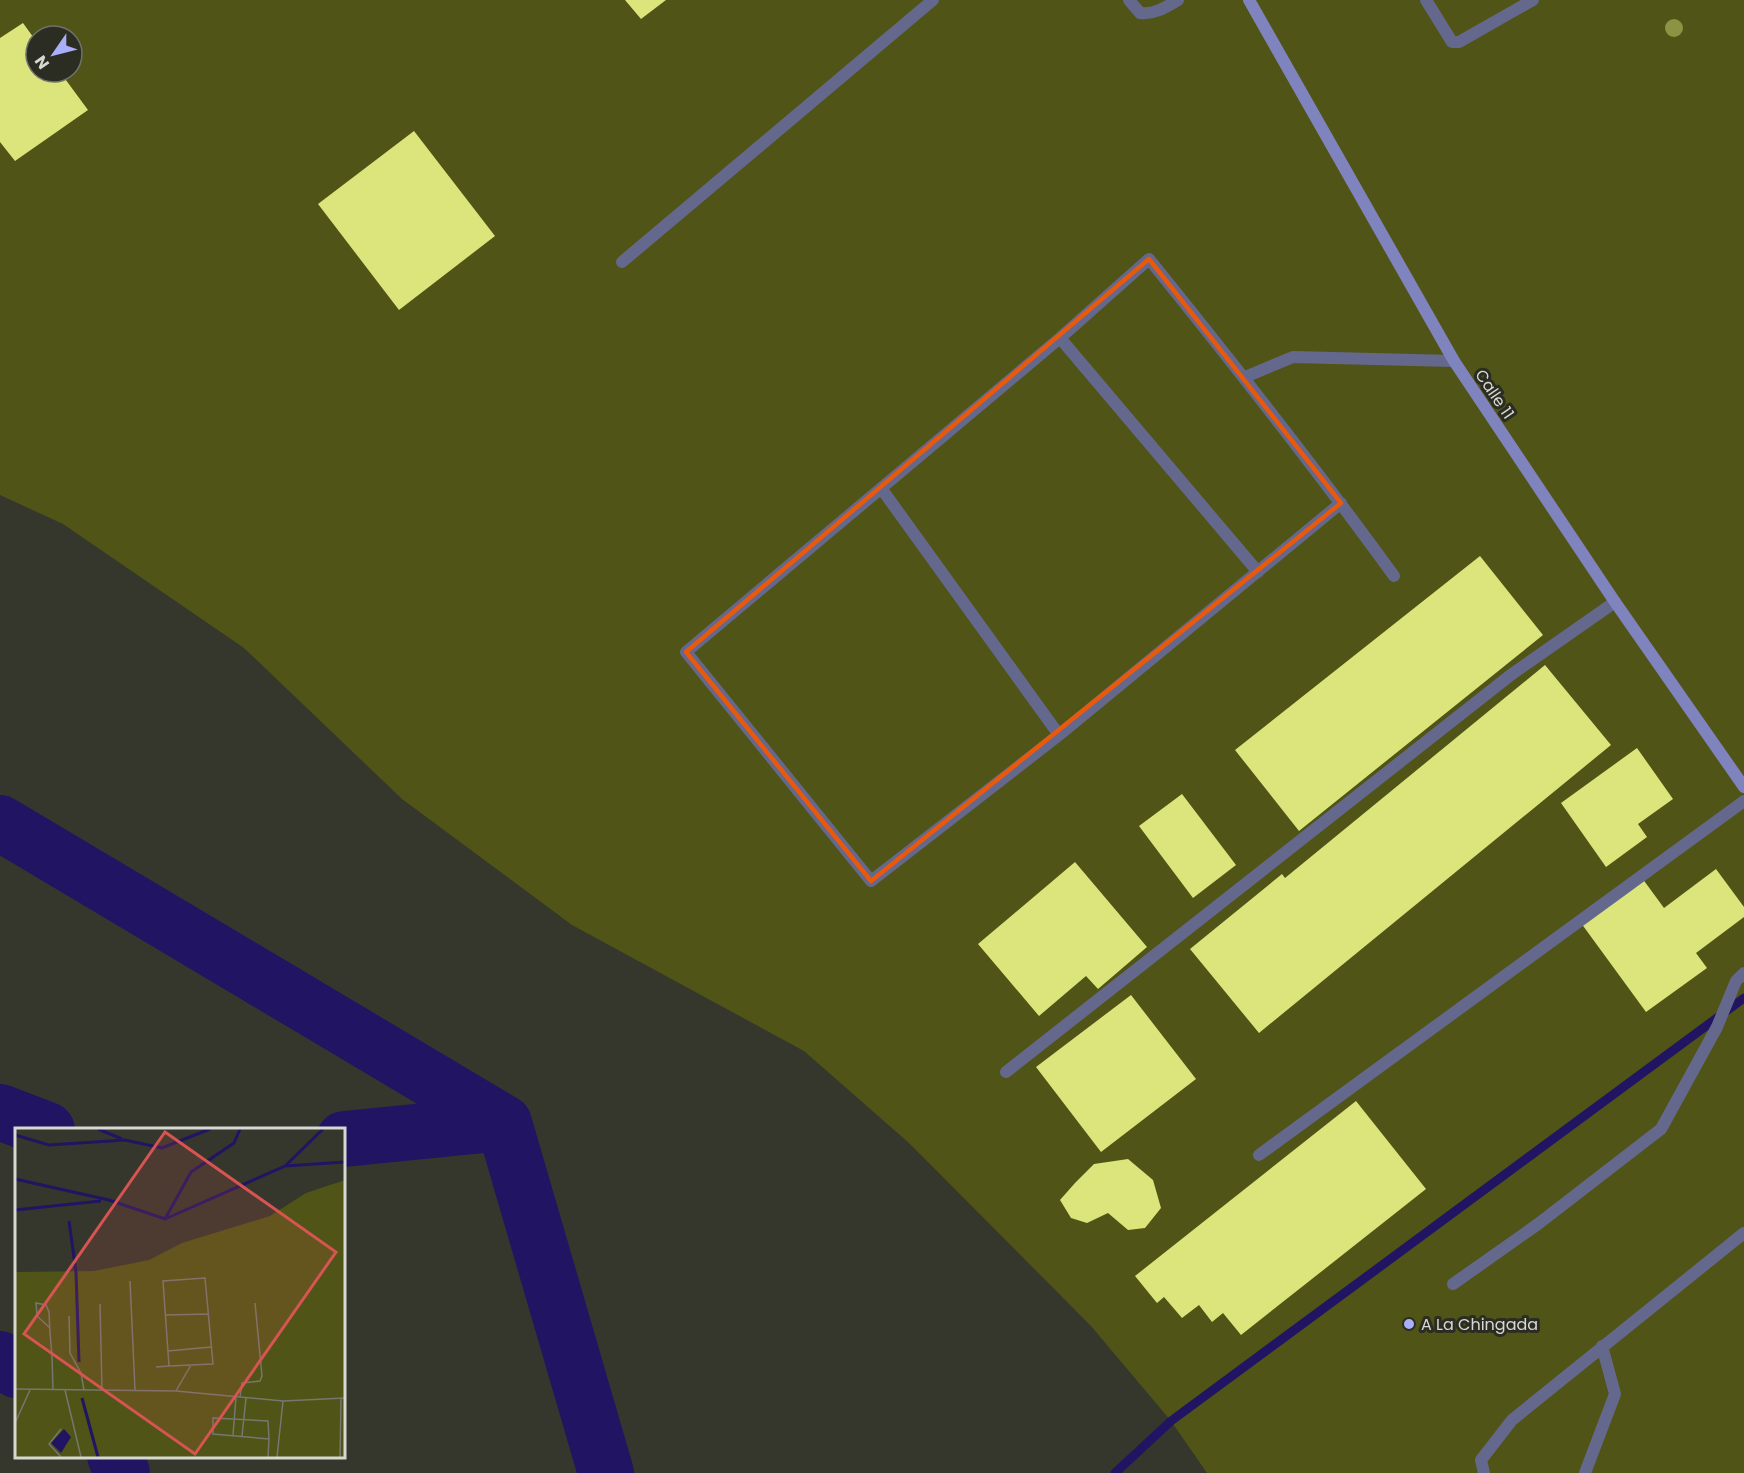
<svg xmlns="http://www.w3.org/2000/svg" width="1744" height="1473" font-family="Poppins,sans-serif">
<rect width="100%" height="100%" fill="#35372d"/>
<path fill="#505416" fill-rule="evenodd" d="M 0,0 L 1744,0 L 1744,1473 L 1207,1473 L 1171,1421 L 1091,1326 L 909,1143 L 804,1051 L 572,925 L 402,799 L 244,648 L 63,524 L 0,495 ZM 36,36 L 72,36 L 72,72 L 36,72 Z"/>
<g fill="none" stroke-linecap="round" stroke-linejoin="round">
<path stroke="#211463" stroke-width="9" d="M 1115,1473 L 1171,1421 L 1744,998"/>
<path stroke="#211463" stroke-width="56" d="M 0,823 L 504,1123
M 0,1112 L 47,1130
M 344,1139 L 504,1123 L 606,1473
M 0,1359 L 16,1370
M 115,1456 L 122,1473"/>
</g>
<path fill="#dbe57c" d="M 625,0 L 666,0 L 641,19 Z
M 23,23 L 36,41 L 36,72 L 60,72 L 88,110 L 15,161 L 0,142 L 0,38 Z
M 414,131 L 495,236 L 399,310 L 318,204 Z
M 1480,556 L 1543,635 L 1299,831 L 1235,750 Z
M 1545,665 L 1611,745 L 1259,1033 L 1190,949 L 1282,874 L 1285,878 Z
M 1637,748 L 1673,799 L 1638,824 L 1647,837 L 1606,867 L 1561,803 Z
M 1182,794 L 1236,865 L 1193,898 L 1139,826 Z
M 1075,862 L 1147,947 L 1098,989 L 1086,976 L 1039,1016 L 978,944 Z
M 1716,869 L 1744,907 L 1744,917 L 1696,953 L 1707,968 L 1646,1012 L 1581,923 L 1642,878 L 1664,908 Z
M 1131,995 L 1196,1079 L 1101,1152 L 1036,1067 Z
M 1356,1101 L 1426,1189 L 1241,1335 L 1223,1313 L 1212,1322 L 1199,1305 L 1182,1318 L 1164,1297 L 1157,1303 L 1135,1276 Z
M 1128,1159 L 1153,1180 L 1161,1208 L 1145,1228 L 1128,1230 L 1108,1213 L 1087,1223 L 1071,1218 L 1060,1200 L 1075,1183 L 1094,1164 Z"/>
<g fill="none" stroke-linecap="round" stroke-linejoin="round">
<path stroke="#65688d" stroke-width="12" d="M 1129,0 L 1140,13 C 1154,15 1166,7 1178,0
M 1426,0 L 1452,42 L 1459,42 L 1533,0
M 622,262 L 933,0
M 1484,1473 L 1481,1460 L 1512,1420 L 1744,1233
M 1585,1473 L 1615,1394 L 1602,1346"/>
<path stroke="#65688d" stroke-width="12" d="M 1060,338 L 1258,572
M 1245,377 L 1293,357 L 1454,361
M 881,488 L 1059,735
M 1341,503 L 1059,735 L 871,881 L 686,652 L 1060,338 L 1149,259 C 1233,363 1315,467 1394,576
M 1006,1072 L 1512,674 L 1615,602
M 1259,1155 L 1744,801
M 1453,1284 L 1538,1224 L 1661,1129 L 1717,1027 L 1736,981 L 1744,973"/>
<path stroke="#7f83be" stroke-width="12" d="M 1249,0 L 1454,361 L 1615,602 L 1744,787"/>
</g>
<circle fill="#8c9342" cx="1674" cy="28" r="9"/>
<path fill="none" stroke="#e8590c" stroke-width="4.5" stroke-linejoin="round" d="M 1149,259 L 1341,503 L 871,881 L 686,652 Z"/>
<circle fill="#aaaffb" stroke="#2b2d23" stroke-width="2" cx="1409" cy="1324" r="6"/>
<g text-anchor="middle" stroke-width="6" stroke-linejoin="round" paint-order="stroke">
<g font-size="16" fill="#d8d8d2" stroke="#2b2d23">
<text transform="translate(1495 394) rotate(56)" y="6">Calle 11</text>
</g>
<g font-size="16" fill="#d8d8d2" stroke="#2b2d23" text-anchor="start">
<text x="1421" y="1330">A La Chingada</text>
</g>
</g>
<g transform="translate(15 1128)">
<rect width="330" height="330" fill="#35372d"/>
<path d="M 330,52 L 330,329 L 0,329 L 0,144 L 79,143 L 134,132 L 167,115 L 255,88 L 291,65 Z" fill="#505416"/>
<path d="M 49,301 L 56,309 L 46,325 L 36,315 Z" fill="#211463"/>
<path fill="none" stroke="#211463" stroke-width="3" d="M 83,1 L 107,11M 0,7 L 34,17 L 110,12 L 147,20 L 195,1M 270,38 L 330,34M 0,51 L 94,72 L 150,91 L 176,44 L 219,15 L 225,1M 0,82 L 86,73M 150,91 L 270,38 L 308,1M 54,93 L 61,144 L 64,234M 67,270 L 83,329"/>
<path fill="none" stroke="#76776f" stroke-width="1.5" d="M 115,153 L 120,262M 85,176 L 87,262M 150,187 L 193,186M 54,188 L 55,225 L 66,245 L 69,262M 35,200 L 22,188 L 21,175 L 31,177 L 34,184 L 35,205 L 37,228 L 38,262M 153,223 L 196,219M 141,239 L 154,238 L 198,236 L 190,150 L 148,153 L 154,238M 0,261 L 161,263 L 268,273 L 330,270M 50,262 L 66,329M 161,263 L 176,237M 225,269 L 227,255 L 245,253 L 247,248 L 240,175M 198,290 L 253,293 L 254,311 L 198,306 ZM 0,295 L 15,262M 218,307 L 221,269M 227,308 L 231,270M 46,329 L 34,316 L 46,301M 253,329 L 254,311M 262,329 L 268,273M 325,329 L 326,271"/>
<path fill="#d65452" fill-opacity="0.15" stroke="#d65452" stroke-width="3" d="M 150,4 L 321,124 L 180,326 L 9,206 Z"/>
<rect width="330" height="330" fill="none" stroke="#d8d8d2" stroke-width="3"/>
</g>
<g transform="translate(54 54) rotate(235)"><circle r="28" fill="#2b2d23" stroke="#707169" stroke-width="1.5"/>
<path d="M0-4.5L10 22L0 15L-10 22Z" fill="#aaaffb"/>
<text y="-9" font-size="16" font-weight="bold" text-anchor="middle" fill="#d8d8d2">N</text>
</g>
</svg>
